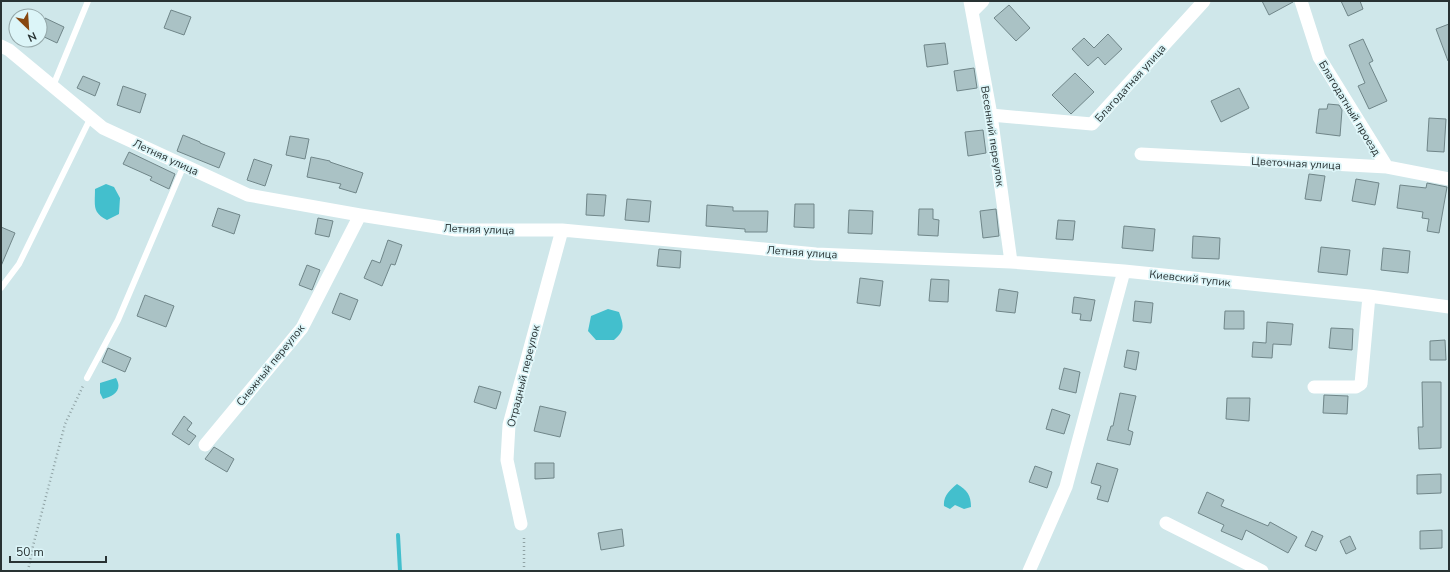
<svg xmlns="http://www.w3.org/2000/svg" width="1450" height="572" font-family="'Nunito Sans',sans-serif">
<rect width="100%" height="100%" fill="#cfe7ea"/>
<path fill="#43bfcd" d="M 106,184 L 114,187 L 120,198 L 119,214 L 107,220 C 92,212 95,206 95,189 Z
M 608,309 L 619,312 C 624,326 625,330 614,340 L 596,340 L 588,331 L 591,316 Z
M 116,378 C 123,390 114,396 103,399 L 100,393 L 100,383 Z
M 957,484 C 967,490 971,495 971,507 L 964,509 L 955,505 L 950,509 L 944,506 C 943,496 950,490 957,484 Z"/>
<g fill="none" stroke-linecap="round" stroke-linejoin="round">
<path stroke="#43bfcd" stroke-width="4" d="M 398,535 L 400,571"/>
</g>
<path fill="#aac2c5" stroke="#708689" d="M 1262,1 L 1293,1 L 1293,2 L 1269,15 Z
M 1341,1 L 1360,1 L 1363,9 L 1348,16 Z
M 1009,5 L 1030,28 L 1016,41 L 994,18 Z
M 171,10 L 191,17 L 184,35 L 164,28 Z
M 45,18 L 64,27 L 57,43 L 40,35 L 40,29 Z
M 1449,24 L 1449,61 L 1448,61 L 1436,29 Z
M 1108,34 L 1122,49 L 1105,65 L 1098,57 L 1088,66 L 1072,49 L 1084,38 L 1094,48 Z
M 1363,39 L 1373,61 L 1369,63 L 1387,101 L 1369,109 L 1358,86 L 1365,83 L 1349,45 Z
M 945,43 L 948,64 L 927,67 L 924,45 Z
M 974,68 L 977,88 L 957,91 L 954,71 Z
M 1075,73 L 1094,92 L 1071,114 L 1052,95 Z
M 83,76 L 100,83 L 95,96 L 77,88 Z
M 123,86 L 146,94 L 140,113 L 117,105 Z
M 1239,88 L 1249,108 L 1221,122 L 1211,101 Z
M 1328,104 L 1339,105 L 1342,110 L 1340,136 L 1316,133 L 1319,109 L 1327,109 Z
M 1429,118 L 1446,119 L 1444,152 L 1427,151 Z
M 983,130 L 986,153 L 968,156 L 965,132 Z
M 183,135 L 200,142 L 200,143 L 225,153 L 219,168 L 177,151 Z
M 290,136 L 309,139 L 305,159 L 286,155 Z
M 129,152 L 175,174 L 169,189 L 150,180 L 152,177 L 123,164 Z
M 311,157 L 330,161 L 330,162 L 363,173 L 356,193 L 339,188 L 341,184 L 307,177 Z
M 254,159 L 272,165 L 265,186 L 247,180 Z
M 1309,174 L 1325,176 L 1321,201 L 1305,199 Z
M 1356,179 L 1379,183 L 1375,205 L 1352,201 Z
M 1427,183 L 1447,187 L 1439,233 L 1427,231 L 1429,219 L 1422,218 L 1423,212 L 1397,208 L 1400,185 L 1426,188 Z
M 587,194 L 606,195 L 604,216 L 586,215 Z
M 627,199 L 651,201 L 649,222 L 625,220 Z
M 795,204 L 814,204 L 814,228 L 794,227 Z
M 707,205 L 733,207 L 733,211 L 768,211 L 767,232 L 745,232 L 745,229 L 706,226 Z
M 218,208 L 240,215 L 234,234 L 212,226 Z
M 919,209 L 933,209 L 933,219 L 939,220 L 938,236 L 918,235 Z
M 996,209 L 999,236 L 983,238 L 980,211 Z
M 849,210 L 873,211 L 872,234 L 848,233 Z
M 318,218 L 333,221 L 329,237 L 315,234 Z
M 1058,220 L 1075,221 L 1073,240 L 1056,239 Z
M 1124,226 L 1155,229 L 1153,251 L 1122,248 Z
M 1,227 L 15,233 L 1,266 Z
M 1193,236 L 1220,238 L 1219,259 L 1192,258 Z
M 388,240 L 402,245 L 395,265 L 391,264 L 382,286 L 364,278 L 372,260 L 380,263 Z
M 1321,247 L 1350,250 L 1347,275 L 1318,272 Z
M 1383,248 L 1410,251 L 1408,273 L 1381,270 Z
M 659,249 L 681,251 L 680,268 L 657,266 Z
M 307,265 L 320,270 L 312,290 L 299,285 Z
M 860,278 L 883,281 L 880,306 L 857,303 Z
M 931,279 L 949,280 L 948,302 L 929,301 Z
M 999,289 L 1018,292 L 1015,313 L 996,311 Z
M 340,293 L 358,300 L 350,320 L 332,313 Z
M 145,295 L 174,306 L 166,327 L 137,316 Z
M 1074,297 L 1095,300 L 1091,321 L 1080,320 L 1081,314 L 1072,313 Z
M 1135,301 L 1153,303 L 1151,323 L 1133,321 Z
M 1225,311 L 1244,311 L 1244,329 L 1224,329 Z
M 1267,322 L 1293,324 L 1291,345 L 1273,344 L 1272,358 L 1252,357 L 1253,342 L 1266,343 Z
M 1331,328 L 1353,329 L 1352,350 L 1329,348 Z
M 1445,340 L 1446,360 L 1430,360 L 1430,341 Z
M 108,348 L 131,358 L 125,372 L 102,362 Z
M 1127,350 L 1139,352 L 1136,370 L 1124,367 Z
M 1064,368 L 1080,372 L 1076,393 L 1059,389 Z
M 1422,382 L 1441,382 L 1441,448 L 1419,449 L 1418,427 L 1423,427 Z
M 479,386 L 501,392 L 496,409 L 474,402 Z
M 1120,393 L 1136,396 L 1128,430 L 1133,432 L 1130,445 L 1107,440 L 1111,426 L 1113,426 Z
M 1324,395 L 1348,396 L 1347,414 L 1323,413 Z
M 1227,398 L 1250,398 L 1249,421 L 1226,419 Z
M 540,406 L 566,412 L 560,437 L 534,431 Z
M 1052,409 L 1070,415 L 1064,434 L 1046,429 Z
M 184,416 L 192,423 L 187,430 L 196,436 L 189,445 L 172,434 Z
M 214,447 L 234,459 L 227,472 L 205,459 Z
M 535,463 L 554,463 L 554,478 L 535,479 Z
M 1097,463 L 1118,469 L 1108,502 L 1097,499 L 1101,486 L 1091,483 Z
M 1035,466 L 1052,472 L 1047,488 L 1029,482 Z
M 1441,474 L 1441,493 L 1417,494 L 1417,475 Z
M 1207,492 L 1224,500 L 1221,506 L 1268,526 L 1270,522 L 1297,537 L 1288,553 L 1246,530 L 1242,540 L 1221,531 L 1224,525 L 1198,513 Z
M 622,529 L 624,546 L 601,550 L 598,533 Z
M 1442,530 L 1442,548 L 1420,549 L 1420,531 Z
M 1312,531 L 1323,536 L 1316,551 L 1305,546 Z
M 1350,536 L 1356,549 L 1346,554 L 1340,541 Z"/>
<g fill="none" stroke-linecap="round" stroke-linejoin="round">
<path stroke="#90a3a5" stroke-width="2.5" stroke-dasharray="1 3" stroke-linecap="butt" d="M 28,571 L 33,546 L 65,424 L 83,386
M 524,571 L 524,536"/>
<path stroke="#fff" stroke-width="6" d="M 53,86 L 88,1
M 1,288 L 19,264 L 91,117
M 87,378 L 118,320 L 184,165"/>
<path stroke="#fff" stroke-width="13" d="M 970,1 L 991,115 L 1011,262
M 1301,1 L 1319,57 L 1387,167
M 972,12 L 983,1
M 1,46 L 9,50 L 103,128 L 248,195 L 360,215 L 456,230 L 562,230 L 816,254 L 1011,262 L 1124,271 L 1369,296 L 1449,307
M 991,115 L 1092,124 L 1204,1
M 1141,154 L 1387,167 L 1449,179
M 1314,387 L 1356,387 L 1361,384 L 1369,296
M 205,445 L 302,328 L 360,215
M 1166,523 L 1262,571
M 521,524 L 507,460 L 509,425 L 562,230
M 1029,571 L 1066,487 L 1124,271"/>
</g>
<g text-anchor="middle" stroke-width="3.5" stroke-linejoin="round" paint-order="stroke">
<g font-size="11" fill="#283233" stroke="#dcf5f8">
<text transform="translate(1130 83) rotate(-48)" y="4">Благодатная улица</text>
<text transform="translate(1350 108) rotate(59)" y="4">Благодатный проезд</text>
<text transform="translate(993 136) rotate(81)" y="4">Весенний переулок</text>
<text transform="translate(166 157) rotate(25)" y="4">Летняя улица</text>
<text transform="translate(1296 163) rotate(3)" y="4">Цветочная улица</text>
<text transform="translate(479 229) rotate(2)" y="4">Летняя улица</text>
<text transform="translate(802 252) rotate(4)" y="4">Летняя улица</text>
<text transform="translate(1190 278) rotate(6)" y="4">Киевский тупик</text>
<text transform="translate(270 365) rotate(-51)" y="4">Снежный переулок</text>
<text transform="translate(523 376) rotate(-76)" y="4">Отрадный переулок</text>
</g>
</g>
<rect width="1450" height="572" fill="none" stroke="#283233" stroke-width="4"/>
<g transform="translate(28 28) rotate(155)"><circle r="19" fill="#dcf5f8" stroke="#94a7a9"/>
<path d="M0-3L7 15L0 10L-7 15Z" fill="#884810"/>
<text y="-6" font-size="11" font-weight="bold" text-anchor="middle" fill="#283233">N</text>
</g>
<path d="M10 556v6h96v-6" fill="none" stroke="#283233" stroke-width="2"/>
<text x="16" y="556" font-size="12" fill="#283233" stroke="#dcf5f8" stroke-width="3" paint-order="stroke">50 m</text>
</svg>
